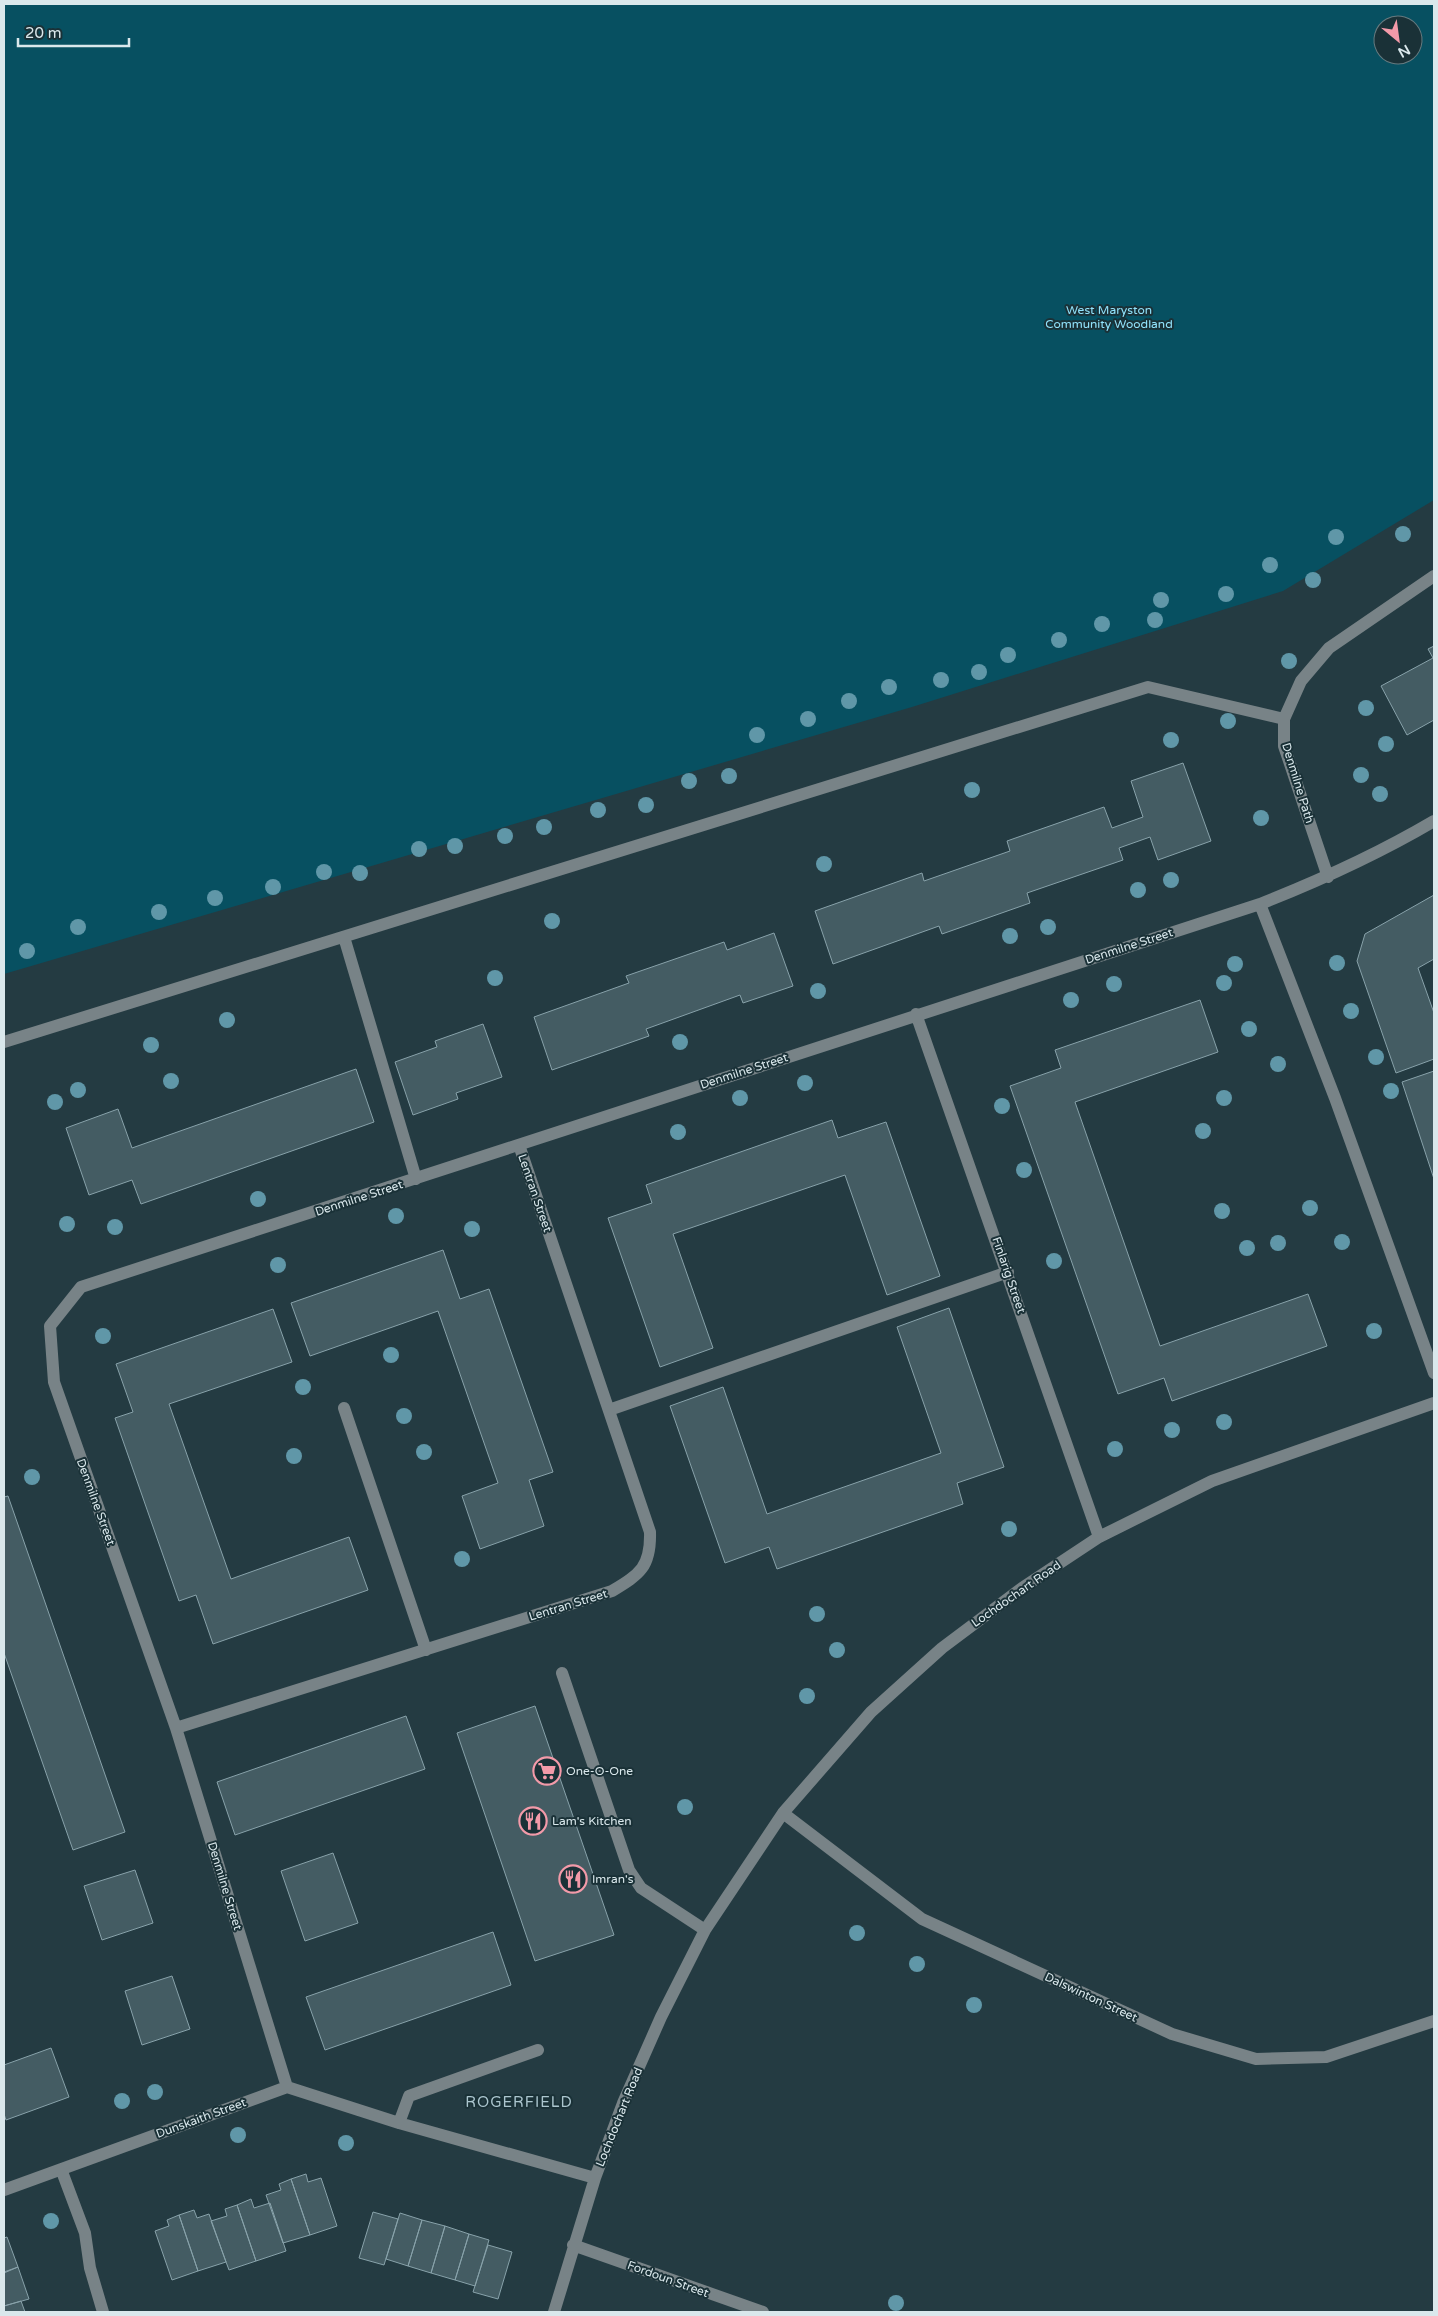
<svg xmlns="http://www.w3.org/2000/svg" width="1438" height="2316" font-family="'Varela Round',sans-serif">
<rect width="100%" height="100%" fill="#243b42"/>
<path fill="#075061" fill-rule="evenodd" d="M 4,4 L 1434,4 L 1434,500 L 1283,591 L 912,707 L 4,974 ZM 1383,25 L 1413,25 L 1413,55 L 1383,55 Z"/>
<path fill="#445c63" stroke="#88a2aa" d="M 1434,646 L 1434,720 L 1407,735 L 1381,686 L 1433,658 L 1428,649 Z
M 1183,763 L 1211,841 L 1158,860 L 1150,837 L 1119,848 L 1123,860 L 1027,893 L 1030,903 L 942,934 L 939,926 L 833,964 L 815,911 L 922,873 L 924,881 L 1010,851 L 1007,841 L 1104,807 L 1112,828 L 1143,817 L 1131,781 Z
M 1434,895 L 1434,959 L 1418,968 L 1434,1013 L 1434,1059 L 1396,1073 L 1357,961 L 1365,934 Z
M 774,933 L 793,986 L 743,1003 L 740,995 L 646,1029 L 649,1036 L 552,1070 L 534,1017 L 629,983 L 626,976 L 724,942 L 727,950 Z
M 1200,1000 L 1218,1052 L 1075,1102 L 1160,1346 L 1308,1294 L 1327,1346 L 1172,1401 L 1164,1378 L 1118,1394 L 1010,1086 L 1061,1068 L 1055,1050 Z
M 483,1024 L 502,1077 L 456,1093 L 458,1099 L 413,1115 L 395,1062 L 437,1047 L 435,1041 Z
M 356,1069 L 374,1122 L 141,1204 L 132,1180 L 89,1195 L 66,1128 L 118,1109 L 132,1148 Z
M 1434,1071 L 1434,1179 L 1402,1082 Z
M 832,1120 L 838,1138 L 886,1122 L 940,1276 L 887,1295 L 845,1175 L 673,1234 L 713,1348 L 660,1367 L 608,1218 L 652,1203 L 646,1185 Z
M 443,1250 L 460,1299 L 489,1289 L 553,1472 L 529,1480 L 544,1526 L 480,1549 L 462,1496 L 498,1483 L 438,1311 L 310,1356 L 291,1303 Z
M 949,1308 L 1004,1467 L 957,1483 L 963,1504 L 777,1569 L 769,1547 L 725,1563 L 670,1406 L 723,1387 L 767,1514 L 941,1453 L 897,1327 Z
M 273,1309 L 292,1362 L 169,1404 L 231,1579 L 349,1537 L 368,1590 L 213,1644 L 196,1595 L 179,1601 L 115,1418 L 133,1412 L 116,1364 Z
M 8,1496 L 125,1832 L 73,1850 L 4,1653 L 4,1497 Z
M 535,1706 L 614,1935 L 535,1961 L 457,1733 Z
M 406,1716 L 425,1769 L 235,1835 L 217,1782 Z
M 333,1853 L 358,1923 L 305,1941 L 281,1871 Z
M 135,1870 L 153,1923 L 102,1940 L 84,1886 Z
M 493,1932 L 511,1985 L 325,2050 L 306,1997 Z
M 172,1976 L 190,2029 L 142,2045 L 125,1991 Z
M 51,2048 L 69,2097 L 6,2120 L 4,2114 L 4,2065 Z
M 306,2174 L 308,2182 L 321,2178 L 337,2226 L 310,2235 L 291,2179 Z
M 291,2179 L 310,2235 L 283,2243 L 266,2195 L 281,2190 L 279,2184 Z
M 251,2199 L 254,2208 L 270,2203 L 286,2251 L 256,2261 L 237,2205 Z
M 237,2205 L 256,2261 L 229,2270 L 211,2221 L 227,2216 L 225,2209 Z
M 194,2210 L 197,2218 L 209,2214 L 226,2262 L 198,2271 L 179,2215 Z
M 373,2212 L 398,2219 L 384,2265 L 359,2258 Z
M 400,2213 L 422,2220 L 408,2266 L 386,2259 Z
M 179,2215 L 198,2271 L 172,2280 L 155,2231 L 169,2226 L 167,2220 Z
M 422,2220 L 445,2226 L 431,2273 L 408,2266 Z
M 445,2226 L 469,2234 L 455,2280 L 431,2273 Z
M 469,2234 L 489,2240 L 475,2286 L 455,2280 Z
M 7,2237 L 18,2267 L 4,2273 L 4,2238 Z
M 488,2245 L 512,2252 L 498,2299 L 473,2292 Z
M 18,2267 L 29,2299 L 4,2306 L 4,2272 Z
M 21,2301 L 25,2312 L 4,2312 L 4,2306 Z"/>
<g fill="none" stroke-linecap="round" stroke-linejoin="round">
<path stroke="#788387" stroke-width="12" d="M 1328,877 L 1284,746 L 1284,719 L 1301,681 L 1329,648 L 1434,576
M 1260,904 L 1335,1098 L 1434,1373
M 344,937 L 416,1179
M 916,1014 L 1099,1537
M 4,1042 L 1148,687 L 1284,719
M 344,1408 L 426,1650
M 609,1410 L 1008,1272
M 562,1673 L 629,1870 L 641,1888 L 705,1930
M 176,1728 L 612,1591 C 640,1574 651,1567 650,1532 L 519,1145
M 783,1813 L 922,1919 L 1172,2034 L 1256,2059 L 1326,2057 L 1434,2021
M 287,2087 L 176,1728 L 54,1382 L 50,1326 L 81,1287 L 1260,904 C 1321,880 1378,854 1434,821
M 399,2123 L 409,2096 L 538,2050
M 61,2169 L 85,2233 L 90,2268 L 103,2312
M 4,2190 L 287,2087 L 399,2123 L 595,2178
M 573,2245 L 763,2312
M 554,2312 L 595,2178 L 623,2103 L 661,2017 L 705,1930 L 783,1813 L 871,1712 L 942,1648 L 1022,1588 L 1099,1537 L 1212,1481 L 1434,1403"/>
</g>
<g fill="#6097a8">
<circle cx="1403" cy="534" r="8"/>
<circle cx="1336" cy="537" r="8"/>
<circle cx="1270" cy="565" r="8"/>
<circle cx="1313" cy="580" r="8"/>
<circle cx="1226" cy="594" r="8"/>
<circle cx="1161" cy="600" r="8"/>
<circle cx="1155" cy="620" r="8"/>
<circle cx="1102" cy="624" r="8"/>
<circle cx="1059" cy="640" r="8"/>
<circle cx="1008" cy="655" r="8"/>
<circle cx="1289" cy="661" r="8"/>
<circle cx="979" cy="672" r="8"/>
<circle cx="941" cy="680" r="8"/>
<circle cx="889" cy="687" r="8"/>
<circle cx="849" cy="701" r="8"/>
<circle cx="1366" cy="708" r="8"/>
<circle cx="808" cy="719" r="8"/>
<circle cx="1228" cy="721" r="8"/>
<circle cx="757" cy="735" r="8"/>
<circle cx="1171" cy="740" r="8"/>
<circle cx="1386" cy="744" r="8"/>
<circle cx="1361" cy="775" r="8"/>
<circle cx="729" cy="776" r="8"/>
<circle cx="689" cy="781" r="8"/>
<circle cx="972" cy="790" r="8"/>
<circle cx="1380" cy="794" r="8"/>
<circle cx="646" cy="805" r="8"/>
<circle cx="598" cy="810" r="8"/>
<circle cx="1261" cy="818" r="8"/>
<circle cx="544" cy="827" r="8"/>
<circle cx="505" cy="836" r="8"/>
<circle cx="455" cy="846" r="8"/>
<circle cx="419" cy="849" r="8"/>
<circle cx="824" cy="864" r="8"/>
<circle cx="324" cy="872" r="8"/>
<circle cx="360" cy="873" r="8"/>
<circle cx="1171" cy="880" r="8"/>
<circle cx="273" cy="887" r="8"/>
<circle cx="1138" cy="890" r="8"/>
<circle cx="215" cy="898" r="8"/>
<circle cx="159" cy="912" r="8"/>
<circle cx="552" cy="921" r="8"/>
<circle cx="78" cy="927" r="8"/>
<circle cx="1048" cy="927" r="8"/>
<circle cx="1010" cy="936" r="8"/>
<circle cx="27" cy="951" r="8"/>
<circle cx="1337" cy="963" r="8"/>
<circle cx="1235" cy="964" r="8"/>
<circle cx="495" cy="978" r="8"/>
<circle cx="1224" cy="983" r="8"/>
<circle cx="1114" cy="984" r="8"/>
<circle cx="818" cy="991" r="8"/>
<circle cx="1071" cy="1000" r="8"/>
<circle cx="1351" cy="1011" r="8"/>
<circle cx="227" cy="1020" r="8"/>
<circle cx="1249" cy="1029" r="8"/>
<circle cx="680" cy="1042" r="8"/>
<circle cx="151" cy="1045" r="8"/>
<circle cx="1376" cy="1057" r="8"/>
<circle cx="1278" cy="1064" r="8"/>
<circle cx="171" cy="1081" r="8"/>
<circle cx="805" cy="1083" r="8"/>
<circle cx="78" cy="1090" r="8"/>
<circle cx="1391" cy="1091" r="8"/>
<circle cx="740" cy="1098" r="8"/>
<circle cx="1224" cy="1098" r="8"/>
<circle cx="55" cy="1102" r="8"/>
<circle cx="1002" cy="1106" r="8"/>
<circle cx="1203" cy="1131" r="8"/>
<circle cx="678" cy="1132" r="8"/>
<circle cx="1024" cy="1170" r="8"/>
<circle cx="258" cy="1199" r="8"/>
<circle cx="1310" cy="1208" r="8"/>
<circle cx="1222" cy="1211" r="8"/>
<circle cx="396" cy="1216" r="8"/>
<circle cx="67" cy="1224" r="8"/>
<circle cx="115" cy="1227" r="8"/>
<circle cx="472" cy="1229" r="8"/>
<circle cx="1342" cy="1242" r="8"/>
<circle cx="1278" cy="1243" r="8"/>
<circle cx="1247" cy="1248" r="8"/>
<circle cx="1054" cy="1261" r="8"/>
<circle cx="278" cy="1265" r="8"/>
<circle cx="1374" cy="1331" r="8"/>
<circle cx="103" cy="1336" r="8"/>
<circle cx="391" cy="1355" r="8"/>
<circle cx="303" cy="1387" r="8"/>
<circle cx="404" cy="1416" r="8"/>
<circle cx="1224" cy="1422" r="8"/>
<circle cx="1172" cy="1430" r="8"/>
<circle cx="1115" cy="1449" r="8"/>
<circle cx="424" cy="1452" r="8"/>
<circle cx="294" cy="1456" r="8"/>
<circle cx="32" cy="1477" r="8"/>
<circle cx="1009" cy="1529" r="8"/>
<circle cx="462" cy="1559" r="8"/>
<circle cx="817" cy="1614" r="8"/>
<circle cx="837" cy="1650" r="8"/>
<circle cx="807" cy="1696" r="8"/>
<circle cx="685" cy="1807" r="8"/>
<circle cx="857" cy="1933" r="8"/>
<circle cx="917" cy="1964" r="8"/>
<circle cx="974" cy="2005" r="8"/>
<circle cx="155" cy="2092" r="8"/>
<circle cx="122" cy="2101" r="8"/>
<circle cx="238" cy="2135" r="8"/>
<circle cx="346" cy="2143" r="8"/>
<circle cx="51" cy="2221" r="8"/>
<circle cx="896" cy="2303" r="8"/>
</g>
<defs>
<g id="supermarket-ring" transform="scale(1.4375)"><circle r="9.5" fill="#1a3137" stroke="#f39aa9" stroke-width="1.5"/><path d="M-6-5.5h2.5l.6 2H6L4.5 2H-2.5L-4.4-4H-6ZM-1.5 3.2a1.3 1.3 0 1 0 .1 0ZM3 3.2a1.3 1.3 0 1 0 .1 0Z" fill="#f39aa9"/></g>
<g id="restaurant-ring" transform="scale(1.4375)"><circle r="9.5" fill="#1a3137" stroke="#f39aa9" stroke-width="1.5"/><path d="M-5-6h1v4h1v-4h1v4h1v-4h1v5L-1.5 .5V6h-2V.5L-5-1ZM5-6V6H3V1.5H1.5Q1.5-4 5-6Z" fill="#f39aa9"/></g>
</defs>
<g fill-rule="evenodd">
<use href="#supermarket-ring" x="547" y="1771"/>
<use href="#restaurant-ring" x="533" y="1821"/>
<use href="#restaurant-ring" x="573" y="1879"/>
</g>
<g text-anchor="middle" stroke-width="4" stroke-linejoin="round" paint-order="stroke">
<g font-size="12" fill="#91e3fc" stroke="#1a3137">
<text x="1109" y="314">West Maryston<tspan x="1109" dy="14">Community Woodland</tspan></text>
</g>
<g font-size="12" fill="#dae8ec" stroke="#1a3137">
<text transform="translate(1298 783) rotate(73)" y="4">Denmilne Path</text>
<text transform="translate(1129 946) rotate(-18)" y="4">Denmilne Street</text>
<text transform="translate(744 1071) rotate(-18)" y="4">Denmilne Street</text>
<text transform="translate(535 1193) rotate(71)" y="4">Lentran Street</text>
<text transform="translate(359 1198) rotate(-18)" y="4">Denmilne Street</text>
<text transform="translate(1009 1275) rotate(71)" y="4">Finlarig Street</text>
<text transform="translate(96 1502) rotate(70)" y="4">Denmilne Street</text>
<text transform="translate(1016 1594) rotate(-35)" y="4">Lochdochart Road</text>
<text transform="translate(568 1605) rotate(-17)" y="4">Lentran Street</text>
<text transform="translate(225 1886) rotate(73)" y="4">Denmilne Street</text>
<text transform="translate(1091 1997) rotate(25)" y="4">Dalswinton Street</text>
<text transform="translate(619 2117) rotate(-68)" y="4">Lochdochart Road</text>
<text transform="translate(201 2118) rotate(-20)" y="4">Dunskaith Street</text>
<text transform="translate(668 2279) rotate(20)" y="4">Fordoun Street</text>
</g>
<g font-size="12" fill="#dae8ec" stroke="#1a3137" text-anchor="start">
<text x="566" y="1775">One-O-One</text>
<text x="552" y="1825">Lam's Kitchen</text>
<text x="592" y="1883">Imran's</text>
</g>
<g font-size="15" letter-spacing="1" fill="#acc6cf" stroke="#1a3137">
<text x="519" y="2107">ROGERFIELD</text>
</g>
</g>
<rect width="1438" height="2316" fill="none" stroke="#dae8ec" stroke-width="10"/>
<g transform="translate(1398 40) rotate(151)"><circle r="24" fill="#1a3137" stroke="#677a7f"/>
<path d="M0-4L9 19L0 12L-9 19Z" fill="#f39aa9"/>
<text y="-8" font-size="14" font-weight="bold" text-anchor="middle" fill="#dae8ec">N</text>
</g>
<path d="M18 38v8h111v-8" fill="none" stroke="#dae8ec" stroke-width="2.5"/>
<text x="25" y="38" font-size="15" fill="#dae8ec" stroke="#1a3137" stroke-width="4" paint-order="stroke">20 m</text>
</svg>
